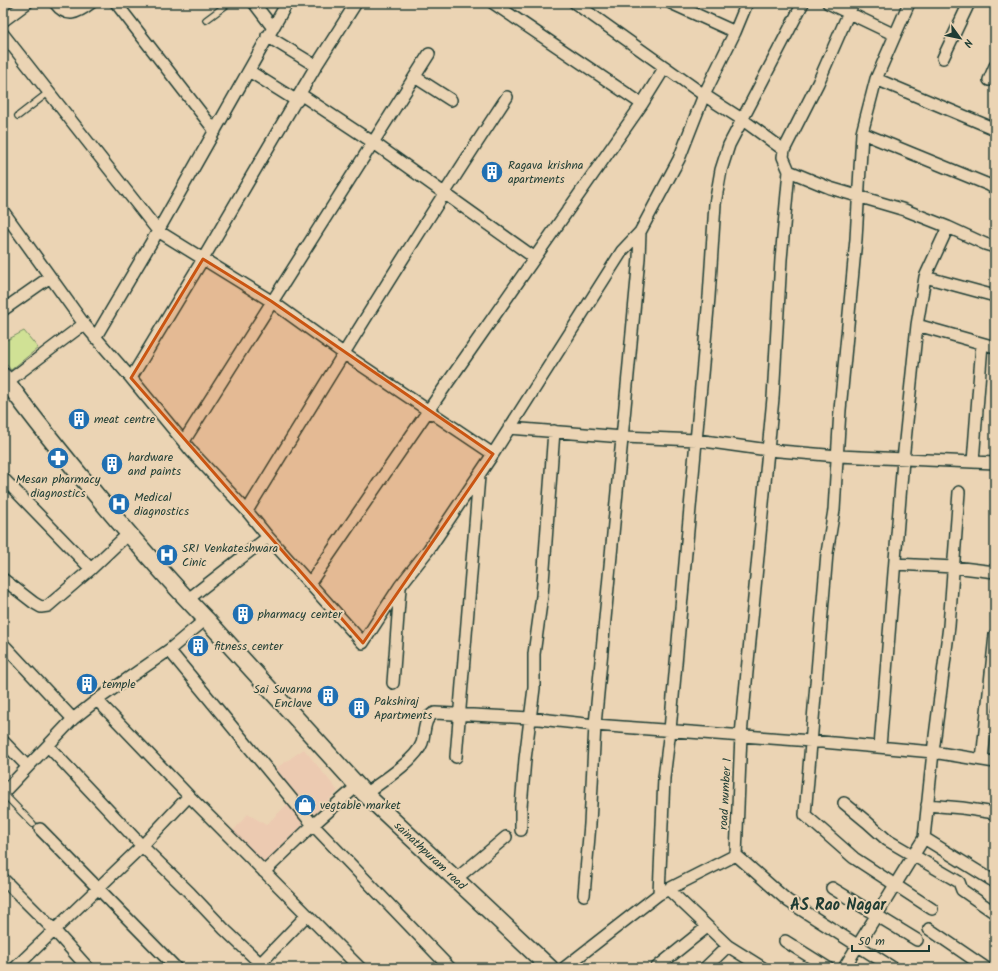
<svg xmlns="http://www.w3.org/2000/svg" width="998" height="971" font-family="Kalam,sans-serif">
<rect width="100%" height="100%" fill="#ebd4b4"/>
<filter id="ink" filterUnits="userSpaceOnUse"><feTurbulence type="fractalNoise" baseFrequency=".025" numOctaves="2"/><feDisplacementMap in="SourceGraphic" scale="8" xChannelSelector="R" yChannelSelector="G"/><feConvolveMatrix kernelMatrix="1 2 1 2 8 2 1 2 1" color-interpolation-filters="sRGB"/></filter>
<g filter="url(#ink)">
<path fill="#eccab1" d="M 304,749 L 338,791 L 264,862 L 231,833 L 248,814 L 266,825 L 296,796 L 275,769 Z"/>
<path fill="#d0e195" stroke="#788f64" d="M 24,331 L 38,348 L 11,370 L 3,360 L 3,342 Z"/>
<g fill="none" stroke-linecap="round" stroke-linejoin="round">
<g stroke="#1f3d34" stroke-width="8">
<path id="lane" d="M 206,20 L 229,3
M 18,116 L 49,92
M 3,793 L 33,824"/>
</g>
<g stroke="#1f3d34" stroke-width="14">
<path id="street" d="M 55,3 C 67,19 78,13 91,3
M 116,3 L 215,131
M 254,3 L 273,28
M 575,3 L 704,95 L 743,120 L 784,150
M 671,3 L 735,32
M 828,3 L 895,35
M 853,3 L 818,83 L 784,150 L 783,157 L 789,171 L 830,188 L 905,210 L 948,227 L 985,244 L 995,247
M 909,3 L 876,79 L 862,133 L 856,239 L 840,410 L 834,510 L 827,553 L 805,815 L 854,858 L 932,909
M 3,21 L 27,3
M 3,34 L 158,231 L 271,301 L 343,353 L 493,454
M 267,36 L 316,66
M 943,58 L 969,3
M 249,71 L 297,101
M 415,77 L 451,100
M 876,79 L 995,129
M 989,80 L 995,66
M 300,94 L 374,143 L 535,258
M 642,104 L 665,67
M 862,133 L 989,185 L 995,189
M 3,211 L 84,324 L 131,378
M 925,277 L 995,296
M 3,310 L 50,277
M 917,325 L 995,347
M 95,338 L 158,231 L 287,3
M 7,382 L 84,324
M 509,428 L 623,437 L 697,440 L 768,450 L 838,456 L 995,463
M 184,441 L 429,54
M 973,462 L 982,344
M 3,478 L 91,569
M 247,511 C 332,372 417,233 507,97
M 268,537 L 363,643 L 400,586 L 429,549 L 493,454 L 622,251 L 640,232 L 679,159 L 704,95 L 735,32 L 747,3
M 895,564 L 954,567 L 995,572
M 3,579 L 34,603 L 41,607 L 48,606 L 91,569 L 129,533
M 310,583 L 428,411 L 642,104 L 493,3
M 187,600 L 268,537 L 247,511 L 192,452 L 131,378 L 203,259 L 316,66 L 356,3
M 3,644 L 73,719
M 169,650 L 313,825 L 450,968
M 393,683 L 400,588
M 97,700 L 189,796 L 360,968
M 3,741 L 27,766
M 48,746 L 142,846 L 190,893 L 224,929 L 265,968
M 880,747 L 903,460 L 917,325 L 925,277 L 948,227
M 456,757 L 479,476
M 982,760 L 995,635
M 3,793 L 73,719 L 97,700 L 169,650 L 206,619
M 365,794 C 380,783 416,760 422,743 C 425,734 423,717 435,713 L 530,718 L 595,725 L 811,741 L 933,752 L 995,762
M 844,803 L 867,822 L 887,840 L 959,882 L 962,890 L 995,913
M 927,805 L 962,808 L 995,813
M 40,829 L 176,968
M 521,830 L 521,807 L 525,759 L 534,688 L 534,654 L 542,596 L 554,431
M 924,838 L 995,882
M 736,855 L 741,735 L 773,398 L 781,259 L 789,171
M 736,855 L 788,901 L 893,968
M 264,872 L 313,825 L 357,786
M 3,879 L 54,930 L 88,968
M 456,879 L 506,837
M 832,888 L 917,940
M 669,890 L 728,946 L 763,968
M 659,894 L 664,778 L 670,730 L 709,297 L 715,204 L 721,170 L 729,145 L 803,3
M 584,895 L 590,824 L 595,725 L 639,258 L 640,232
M 929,929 L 986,968
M 785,941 L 828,968
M 15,968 L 142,846 L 189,796
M 256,968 L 307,915
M 564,968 L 659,894 L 736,855
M 656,968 L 707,927
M 705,968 L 728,946
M 844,968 L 924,838 L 933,752 L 949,626 L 959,492"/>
</g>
<g stroke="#1f3d34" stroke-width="19">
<g id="secondary">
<path id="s1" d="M 3,376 C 32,418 65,457 97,496 C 132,538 168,580 206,619 L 365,794 L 550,968"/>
</g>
</g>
<use href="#lane" stroke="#ebd4b4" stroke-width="5.5"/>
<use href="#street" stroke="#ebd4b4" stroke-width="11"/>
<use href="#secondary" stroke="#ebd4b4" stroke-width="16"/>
</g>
</g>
<path fill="#ca5512" fill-opacity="0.2" stroke="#ca5512" stroke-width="3" stroke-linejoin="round" d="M 203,259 L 271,301 L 493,454 L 363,643 L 131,378 Z"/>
<defs>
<g id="building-disc" transform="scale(1.15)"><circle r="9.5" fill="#1f6fb2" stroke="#ebd4b4"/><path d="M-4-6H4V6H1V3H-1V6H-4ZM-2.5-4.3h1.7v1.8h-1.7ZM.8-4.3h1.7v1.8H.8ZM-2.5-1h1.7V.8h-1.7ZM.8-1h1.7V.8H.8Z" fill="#fff"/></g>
<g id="pharmacy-disc" transform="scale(1.15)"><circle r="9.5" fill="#1f6fb2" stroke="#ebd4b4"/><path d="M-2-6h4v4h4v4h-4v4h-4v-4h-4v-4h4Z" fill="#fff"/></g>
<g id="hospital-disc" transform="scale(1.15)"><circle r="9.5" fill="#1f6fb2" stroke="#ebd4b4"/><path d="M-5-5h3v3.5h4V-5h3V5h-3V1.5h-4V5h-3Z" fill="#fff"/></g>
<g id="shop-disc" transform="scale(1.15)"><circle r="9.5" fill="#1f6fb2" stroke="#ebd4b4"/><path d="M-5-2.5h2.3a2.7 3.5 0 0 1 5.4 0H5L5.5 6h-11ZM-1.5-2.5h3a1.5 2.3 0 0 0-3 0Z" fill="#fff"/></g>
</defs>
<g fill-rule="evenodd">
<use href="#building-disc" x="492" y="172"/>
<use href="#building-disc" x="79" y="419"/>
<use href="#pharmacy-disc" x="58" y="458"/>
<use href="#building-disc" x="112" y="464"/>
<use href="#hospital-disc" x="119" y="504"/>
<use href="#hospital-disc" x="167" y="555"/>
<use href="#building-disc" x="243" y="614"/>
<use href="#building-disc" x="198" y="646"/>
<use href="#building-disc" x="87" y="684"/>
<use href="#building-disc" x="328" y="696"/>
<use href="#building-disc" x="359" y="708"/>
<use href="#shop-disc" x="305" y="805"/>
</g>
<g text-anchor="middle" stroke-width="4" stroke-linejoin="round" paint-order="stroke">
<g font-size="12" fill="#1f3d34" stroke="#ebd4b4" text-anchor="start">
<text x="508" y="169">Ragava krishna<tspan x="508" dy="14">apartments</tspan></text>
<text x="94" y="423">meat centre</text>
<text x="128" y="461">hardware<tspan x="128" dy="14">and paints</tspan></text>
<text x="58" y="483" text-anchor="middle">Mesan pharmacy<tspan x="58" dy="14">diagnostics</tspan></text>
<text x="134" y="501">Medical<tspan x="134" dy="14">diagnostics</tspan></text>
<text x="182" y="552">SRI Venkateshwara<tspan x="182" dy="14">Cinic</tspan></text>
<text x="258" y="618">pharmacy center</text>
<text x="214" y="650">fitness center</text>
<text x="102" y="688">temple</text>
<text x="312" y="693" text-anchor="end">Sai Suvarna<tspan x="312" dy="14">Enclave</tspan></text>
<text x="374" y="705">Pakshiraj<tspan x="374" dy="14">Apartments</tspan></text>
<text x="320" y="809">vegtable market</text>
</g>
<g font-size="12" fill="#1f3d34" stroke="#ebd4b4">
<text transform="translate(725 794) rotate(-87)" y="4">road number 1</text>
<text dy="4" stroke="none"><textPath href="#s1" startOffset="643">sainathpuram road</textPath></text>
</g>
<g font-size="16" font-weight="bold" fill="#1f3d34" stroke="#ebd4b4">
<text x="838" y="910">AS Rao Nagar</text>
</g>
</g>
<rect width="998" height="971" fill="none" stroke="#ebd4b4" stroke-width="16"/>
<rect x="8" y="8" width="982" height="955" fill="none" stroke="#1f3d34" stroke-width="1.5" filter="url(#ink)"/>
<g transform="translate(960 38) rotate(123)" stroke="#ebd4b4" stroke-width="3" paint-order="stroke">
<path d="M0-3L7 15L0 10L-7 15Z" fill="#1f3d34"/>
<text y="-6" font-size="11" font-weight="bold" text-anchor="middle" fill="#1f3d34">N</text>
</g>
<path d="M852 945v6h77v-6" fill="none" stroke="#1f3d34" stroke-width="2"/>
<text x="858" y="945" font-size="12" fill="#1f3d34" stroke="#ebd4b4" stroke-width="3" paint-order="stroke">50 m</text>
</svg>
